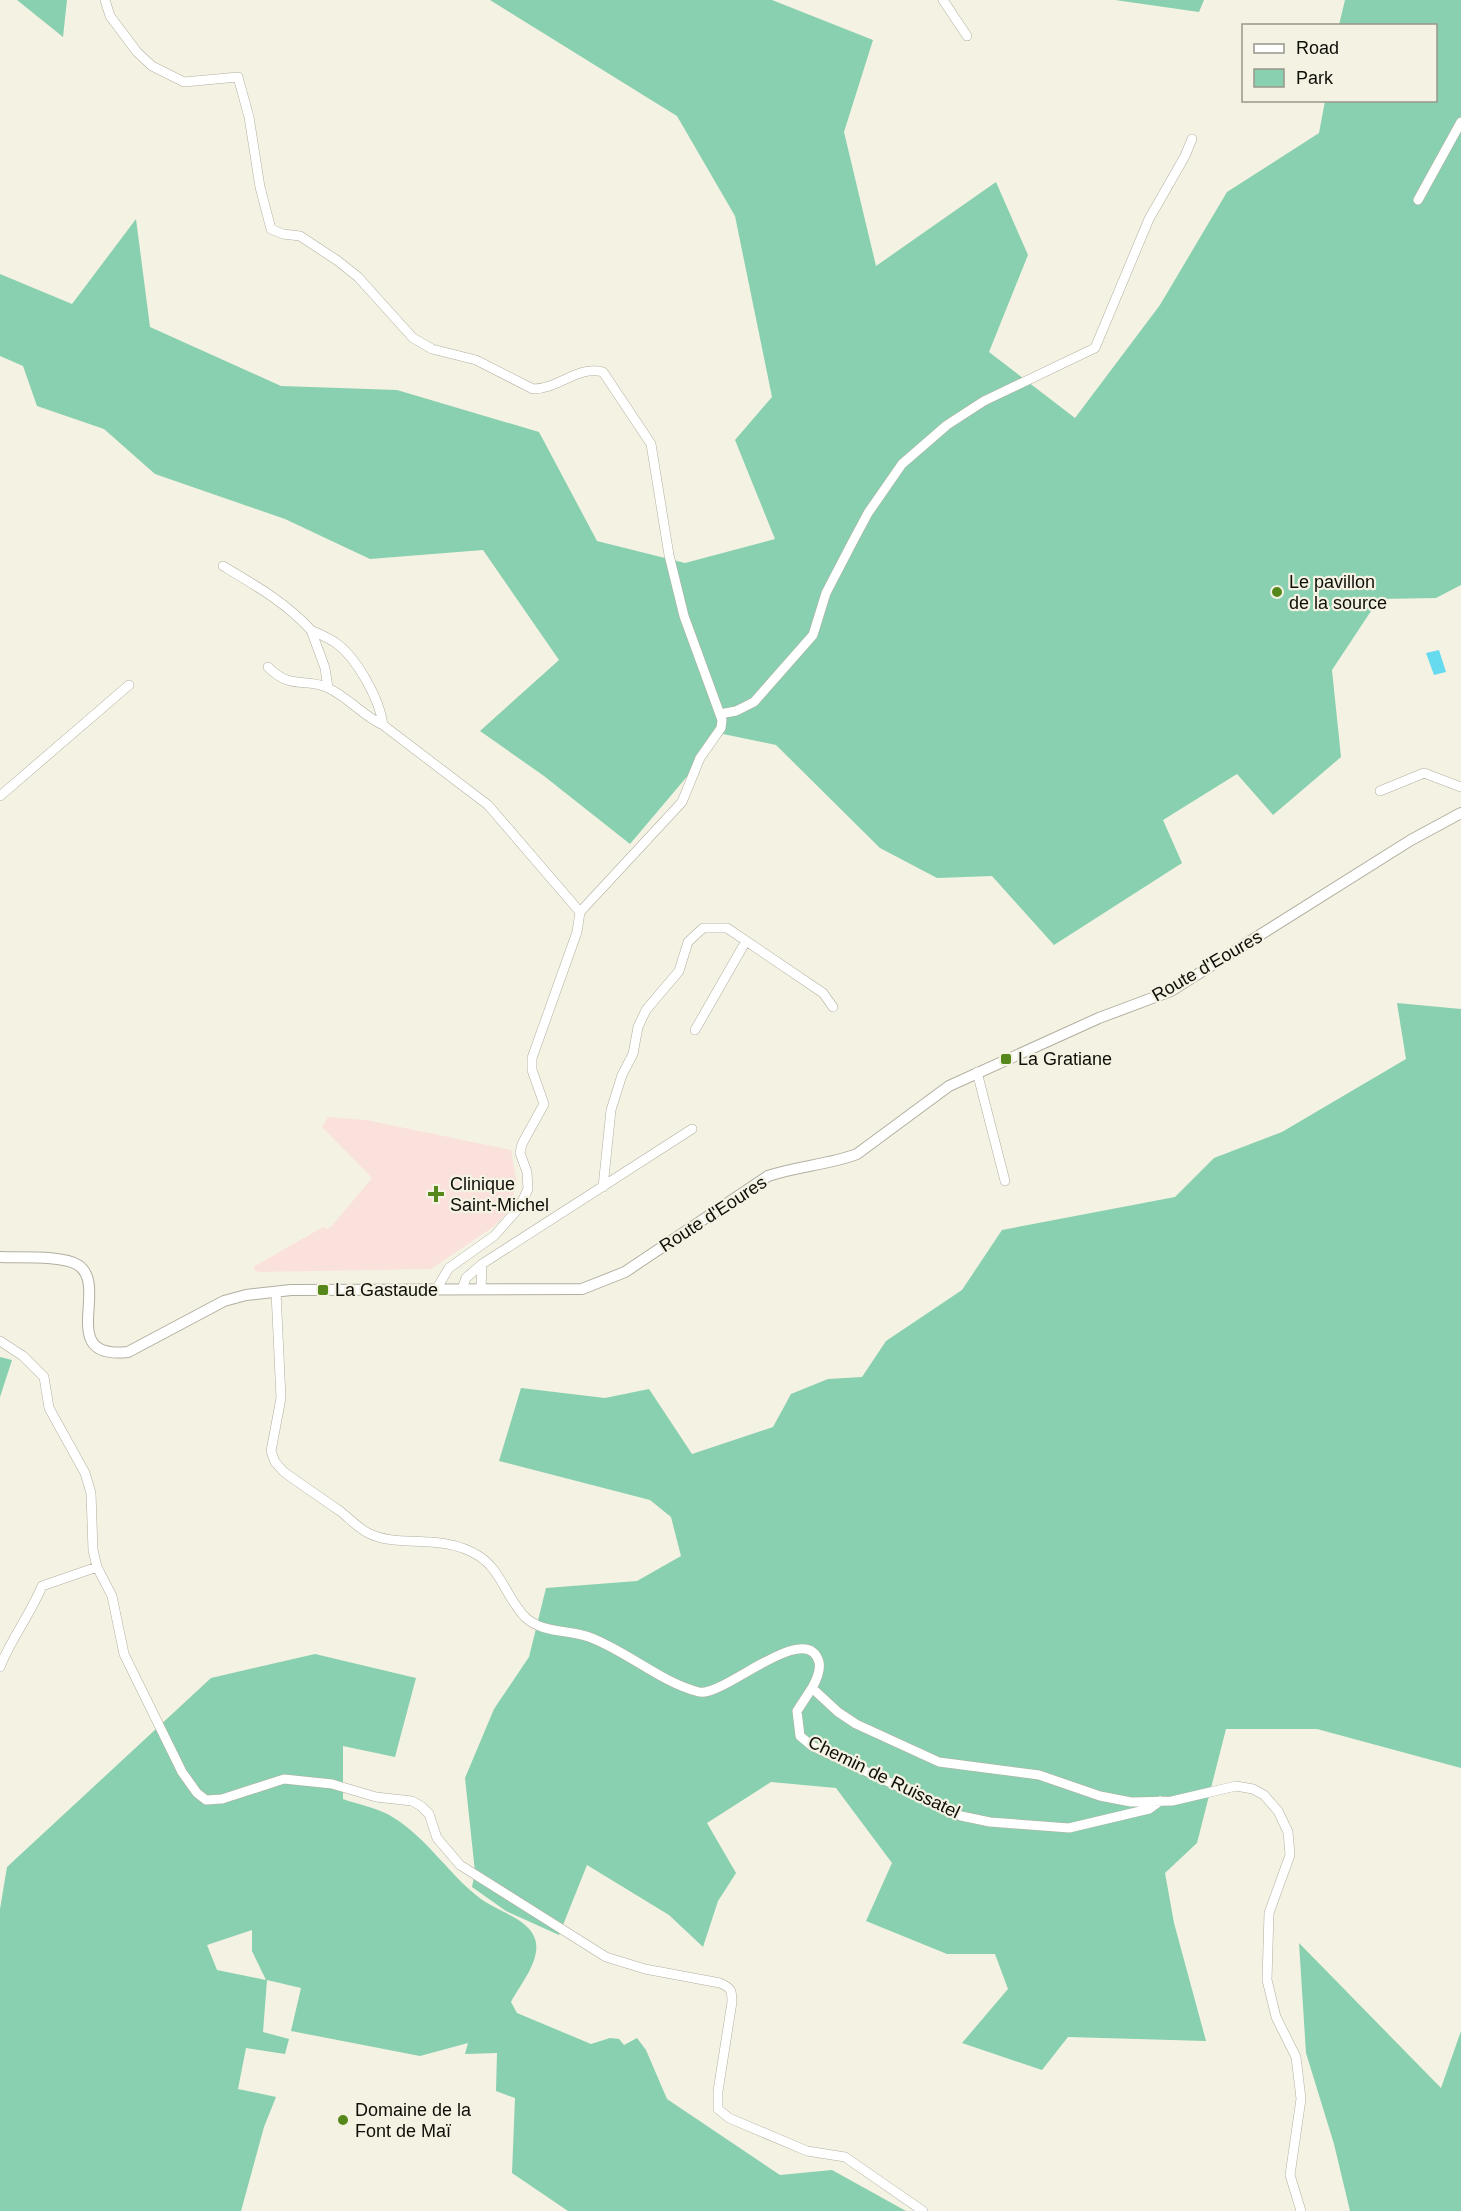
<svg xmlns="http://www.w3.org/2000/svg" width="1461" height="2211" font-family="Arial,sans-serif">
<rect width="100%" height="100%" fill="#f4f2e2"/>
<path fill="#fbe1db" d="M 328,1117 L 366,1120 L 511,1150 L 517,1185 L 505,1215 L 493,1227 L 431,1269 L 257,1272 L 253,1267 L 323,1227 L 327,1229 L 331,1227 L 372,1178 L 322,1127 Z"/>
<path fill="#89d0b0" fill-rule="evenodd" d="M 17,0 L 67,0 L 63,37 Z
M 490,0 L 772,0 L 873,40 L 844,132 L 876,266 L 996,182 L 1028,255 L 989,352 L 1075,418 L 1160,305 L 1227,192 L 1319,133 L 1325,101 L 1436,100 L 1436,26 L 1339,25 L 1345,0 L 1461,0 L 1461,585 L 1436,598 L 1379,599 L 1332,670 L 1341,757 L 1273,815 L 1237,774 L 1163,820 L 1182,863 L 1054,945 L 992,876 L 937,878 L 880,848 L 776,745 L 723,734 L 630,844 L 544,776 L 480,731 L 559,660 L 483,550 L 370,559 L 285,519 L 155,474 L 104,429 L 37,406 L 23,366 L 0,356 L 0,274 L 72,304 L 136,219 L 150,327 L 281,386 L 397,390 L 539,432 L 597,541 L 685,563 L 775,539 L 735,440 L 772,397 L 735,216 L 677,116 Z
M 1115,0 L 1204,0 L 1199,12 Z
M 1397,1003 L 1461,1009 L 1461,1768 L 1317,1729 L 1226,1729 L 1197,1843 L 1165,1873 L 1174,1923 L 1206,2041 L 1068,2037 L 1042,2070 L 962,2043 L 1008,1989 L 995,1954 L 947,1954 L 866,1921 L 892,1863 L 836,1788 L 771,1782 L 707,1823 L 736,1873 L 718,1901 L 703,1947 L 669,1915 L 587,1865 L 559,1935 L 506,1911 L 472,1887 L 475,1872 L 465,1778 L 494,1709 L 529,1657 L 546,1588 L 637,1581 L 681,1556 L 671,1517 L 650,1500 L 499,1461 L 521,1388 L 605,1398 L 649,1389 L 692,1454 L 773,1427 L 791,1394 L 828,1379 L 862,1377 L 886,1341 L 962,1290 L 1002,1230 L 1175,1197 L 1214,1158 L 1282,1132 L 1406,1059 Z
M 0,1357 L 12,1360 L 0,1397 Z
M 315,1654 L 416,1678 L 395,1757 L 343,1746 L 343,1799 C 359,1805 380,1808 394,1818 C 428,1839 449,1875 481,1899 C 497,1911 529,1919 535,1939 C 542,1959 520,1985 511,2002 L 517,2013 L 591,2044 L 610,2038 L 619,2039 L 624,2045 L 637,2038 L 646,2050 L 667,2099 L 780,2175 L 832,2170 L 906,2211 L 568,2211 L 512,2173 L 515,2098 L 496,2091 L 497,2053 L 465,2054 L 468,2043 L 420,2056 L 291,2031 L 301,1988 L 267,1980 L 263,2032 L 289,2039 L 285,2054 L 246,2048 L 238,2089 L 276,2097 L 264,2127 L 241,2211 L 0,2211 L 0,1909 L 7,1867 L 211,1678 ZM 252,1930 L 252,1951 L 266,1980 L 217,1970 L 207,1945 Z
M 1299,1943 L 1441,2088 L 1461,2031 L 1461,2211 L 1350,2211 L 1334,2144 L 1306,2053 Z"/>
<path fill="#66dbf0" d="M 1439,650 L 1446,672 L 1434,675 L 1426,653 Z"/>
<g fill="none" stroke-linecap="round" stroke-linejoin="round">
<g stroke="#b2afa0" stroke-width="10">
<path id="minor" d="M 105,0 L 110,16 L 137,52 L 152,66 L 184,82 L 238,77 L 249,117 L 260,187 L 271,229 L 283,234 L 300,236 L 338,261 L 358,277 L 413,338 L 432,349 L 476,360 L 533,389 C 559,389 578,365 603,372 L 651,444 L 669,555 L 684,616 L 722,720 L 721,728 L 700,758 L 682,802 L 580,912
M 943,0 L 967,36
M 1418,200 L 1461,122
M 223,566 C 255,585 285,602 311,630
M 268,667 C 292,691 305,677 328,688 C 348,697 363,716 383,725
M 328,688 L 325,668 L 311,630 C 319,634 329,638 336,643 C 357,658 380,700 383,725 L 488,805 L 580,912 L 577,932 L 532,1058 L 532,1070 L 544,1104 L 522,1144 L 520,1153 L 527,1172 L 528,1189 L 519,1208 L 494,1236 L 449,1268 L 437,1288
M 720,714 L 736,711 L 754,702 L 813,635 L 826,593 L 852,543 L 868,513 L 902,464 L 947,425 L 984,401 L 1095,348 L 1149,219 L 1185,156 L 1192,139
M 1380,791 L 1424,773 L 1461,787
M 0,796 L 129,685
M 695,1030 L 746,941
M 977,1072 L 1005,1181
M 603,1187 L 611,1110 L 622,1075 L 633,1054 L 638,1027 L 646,1010 L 679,971 L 688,942 L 703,928 L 727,928 L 823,993 L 833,1007
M 462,1289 L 466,1278 L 482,1264 L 692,1129
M 481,1289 L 482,1264
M 276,1292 L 281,1398 L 271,1451 L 275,1462 L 284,1472 C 302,1485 321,1498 340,1511 C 349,1518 358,1528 368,1533 C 399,1549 440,1532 479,1556 C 501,1570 507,1599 525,1617 C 543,1634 568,1629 589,1637 C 627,1651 660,1682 699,1692 C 723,1698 806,1618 819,1662 C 821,1671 816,1681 812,1688 L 838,1712 L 856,1724 L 939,1762 L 1039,1775 L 1100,1796 L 1131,1802 L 1172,1801 L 1236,1786 L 1253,1789 L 1264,1795 L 1278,1811 L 1288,1832 L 1290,1855 L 1269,1913 L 1267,1980 L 1276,2017 L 1296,2057 L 1301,2099 L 1290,2175 L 1301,2211
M 0,1341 L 23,1356 L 44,1377 L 49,1408 L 85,1473 L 91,1493 L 93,1550 L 97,1567 L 112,1596 L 124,1654 L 182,1772 L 197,1793 L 206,1800 L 222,1799 L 284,1779 L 332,1784 L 376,1797 L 412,1801 L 421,1806 L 429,1814 L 437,1838 L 460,1865 L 606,1957 L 645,1969 L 720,1983 C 731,1988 732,1990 732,2002 L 718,2091 L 718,2109 L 729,2118 L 807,2151 L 845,2157 L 923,2211
M 0,1667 C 11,1639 30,1615 42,1586 L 97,1567
M 812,1688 L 797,1711 L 800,1736 L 812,1746 L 961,1816 L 990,1822 L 1069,1828 L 1149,1809 L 1160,1801"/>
</g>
<g stroke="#b2afa0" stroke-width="12">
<path id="tertiary" d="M 0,1257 C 19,1258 62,1255 78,1265 C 110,1286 56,1360 128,1352 L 224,1301 L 246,1295 L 291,1290 L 582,1289 L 625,1272 L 768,1176 C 797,1166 828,1165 857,1154 L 949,1086 L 1099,1018 L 1171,991 L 1411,840 L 1461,813"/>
</g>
<use href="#minor" stroke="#fff" stroke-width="9"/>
<use href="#tertiary" stroke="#fff" stroke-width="10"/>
</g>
<g fill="#56871b" stroke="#f4f2e2" stroke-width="2">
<circle cx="1277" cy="592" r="6"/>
<rect x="1000" y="1053" width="12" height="12" rx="3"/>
<path d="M433 1185h6v6h6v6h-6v6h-6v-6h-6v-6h6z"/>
<rect x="317" y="1284" width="12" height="12" rx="3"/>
<circle cx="343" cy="2120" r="6"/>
</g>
<g text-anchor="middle" stroke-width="4.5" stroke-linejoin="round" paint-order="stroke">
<g font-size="18" fill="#0f0e09" stroke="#f4f2e2" text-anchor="start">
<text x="1289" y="588">Le pavillon<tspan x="1289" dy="21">de la source</tspan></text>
<text x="1018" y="1065">La Gratiane</text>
<text x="450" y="1190">Clinique<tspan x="450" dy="21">Saint-Michel</tspan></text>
<text x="335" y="1296">La Gastaude</text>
<text x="355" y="2116">Domaine de la<tspan x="355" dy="21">Font de Maï</tspan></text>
</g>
<g font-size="18" fill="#0f0e09" stroke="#f4f2e2">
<text transform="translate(1207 966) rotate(-30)" y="6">Route d'Eoures</text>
<text transform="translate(713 1214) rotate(-33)" y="6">Route d'Eoures</text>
<text transform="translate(884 1777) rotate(26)" y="6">Chemin de Ruissatel</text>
</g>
</g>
<rect x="1242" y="24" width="195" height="78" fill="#f4f2e2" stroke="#98978b" stroke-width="1.5"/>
<rect x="1254" y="44" width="30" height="9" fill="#ffffff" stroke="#98978b" stroke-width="1.5"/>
<text x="1296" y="54" font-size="18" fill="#0f0e09">Road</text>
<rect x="1254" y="69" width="30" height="18" fill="#89d0b0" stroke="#98978b" stroke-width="1.5"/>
<text x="1296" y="84" font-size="18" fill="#0f0e09">Park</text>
</svg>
